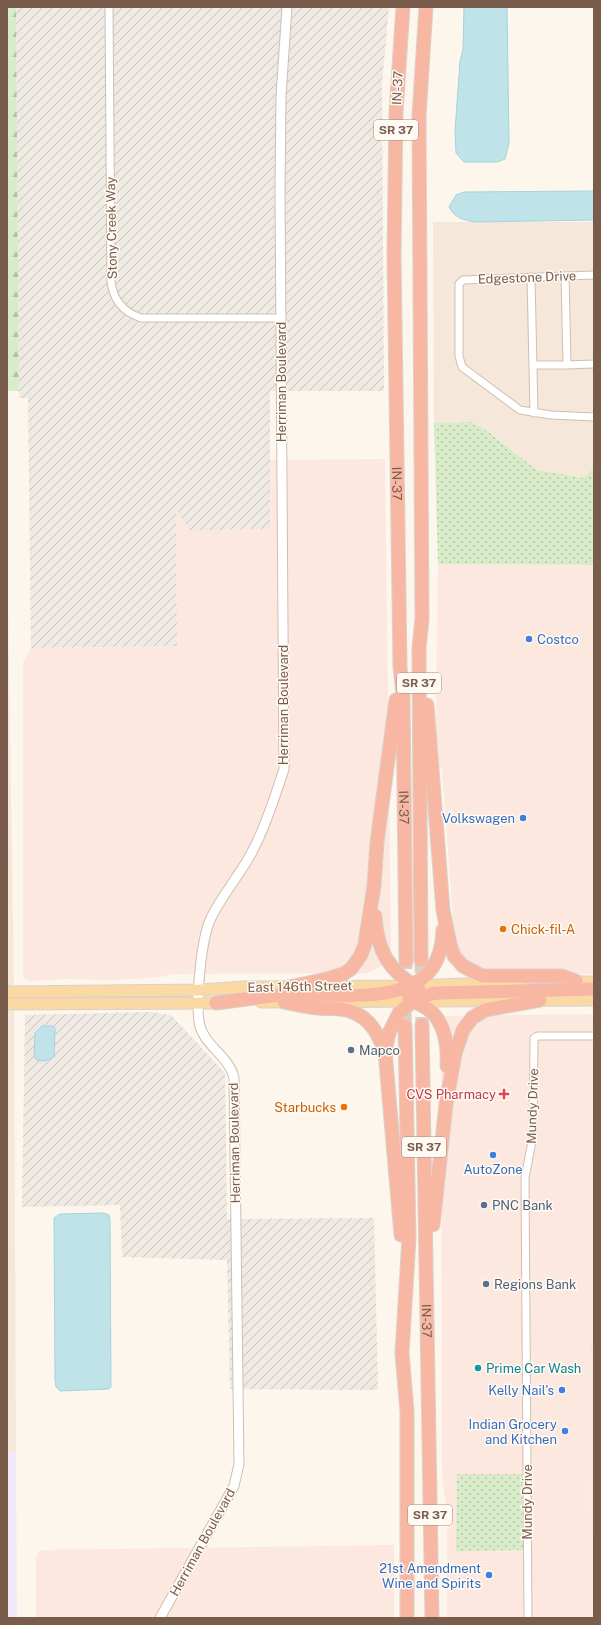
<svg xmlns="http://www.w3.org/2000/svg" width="601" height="1625" font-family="'Public Sans',sans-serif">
<defs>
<pattern id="industrial-furrows" width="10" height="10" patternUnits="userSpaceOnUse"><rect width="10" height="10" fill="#efe9e4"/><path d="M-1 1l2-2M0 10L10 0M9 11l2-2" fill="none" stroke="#c7c0bb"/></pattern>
<pattern id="grass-dots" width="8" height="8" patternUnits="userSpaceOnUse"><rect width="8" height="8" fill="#d8ecc9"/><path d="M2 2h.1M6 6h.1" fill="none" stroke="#b4c2a5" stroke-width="1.8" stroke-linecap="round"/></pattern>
<pattern id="forest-firs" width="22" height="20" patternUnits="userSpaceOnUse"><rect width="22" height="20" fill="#d8ecc9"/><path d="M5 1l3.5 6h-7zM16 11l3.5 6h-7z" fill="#b4c2a5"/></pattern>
</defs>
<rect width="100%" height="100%" fill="#fdf6ec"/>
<path fill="#f5e8da" d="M 433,222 L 594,222 L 594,467 L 584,478 L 537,470 L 486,429 L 472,422 L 434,423 Z
M 7,536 L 14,989 L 7,989 Z
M 7,1011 L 14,1011 L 16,1452 L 7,1452 Z
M 590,1341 L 594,1341 L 594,1618 L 593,1618 Z"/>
<path fill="#fde8e0" d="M 385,459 L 391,949 L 390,958 L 386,965 L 367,973 L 173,974 L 159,977 L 114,980 L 65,979 L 29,981 L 23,977 L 23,662 L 31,648 L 177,646 L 176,507 L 270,529 L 270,460 Z
M 438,564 L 594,565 L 594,974 L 493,974 L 478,972 L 464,958 L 456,947 L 454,934 L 442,768 L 435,766 Z
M 594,1014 L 594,1341 L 590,1341 L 593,1618 L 447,1618 L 447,1514 L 442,1475 L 441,1016 Z
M 394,1545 L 394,1618 L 36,1618 L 36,1556 L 40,1550 Z"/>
<path fill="url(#industrial-furrows)" d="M 16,7 L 389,7 L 382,83 L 384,391 L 270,391 L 270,529 L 189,530 L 176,508 L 177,646 L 31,648 L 28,398 L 19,398 Z
M 148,1012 L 171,1015 L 225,1073 L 227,1219 L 374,1218 L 378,1390 L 230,1389 L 227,1260 L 122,1257 L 120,1205 L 22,1207 L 25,1015 Z"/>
<path fill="#f3e8fa" d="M 7,1452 L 16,1452 L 17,1618 L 7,1618 Z"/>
<path fill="url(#grass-dots)" d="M 472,422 L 485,429 L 537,470 L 584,478 L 594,467 L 594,565 L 438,564 L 434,423 Z
M 457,1474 L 522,1474 L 523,1550 L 456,1551 Z"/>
<path fill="url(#forest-firs)" d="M 7,7 L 16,7 L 19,391 L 7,391 Z"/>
<path fill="#bfe3e8" stroke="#a5d3da" d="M 464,7 L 507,7 L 509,143 L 505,159 L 497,162 L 464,162 L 456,153 L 455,131 L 460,61 L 463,49 Z
M 594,191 L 594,220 L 475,222 C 463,220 455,218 449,207 L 456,195 L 464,192 Z
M 42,1026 L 53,1026 L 55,1029 L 54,1057 L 45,1061 L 37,1060 L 34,1057 L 35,1033 Z
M 104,1213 L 109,1215 L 110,1219 L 111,1387 L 108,1389 L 60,1391 L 56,1387 L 55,1379 L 54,1218 L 60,1214 Z"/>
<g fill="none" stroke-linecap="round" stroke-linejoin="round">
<path stroke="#dcd0c4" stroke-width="13" stroke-dasharray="13 6" stroke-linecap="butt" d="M 421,960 L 422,1025
M 405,1026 L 406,961"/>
<g stroke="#d1beb0" stroke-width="9">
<path id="minor" d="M 109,7 L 111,281 C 113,300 123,312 141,318 L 281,318
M 594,275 L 463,280 L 459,284 L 459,356 L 462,367 L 520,410 L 551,415 L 594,417
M 531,277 L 534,413
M 533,365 L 567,365 L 565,276
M 567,365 L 594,364
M 528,1618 L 525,1178 L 533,1136 L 534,1043 L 534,1038 L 538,1036 L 594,1036"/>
</g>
<g stroke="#d1beb0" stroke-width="11">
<path id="tertiary" d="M 160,1618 L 234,1486 L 239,1464 L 234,1078 C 229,1055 203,1046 199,1022 C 196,999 201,938 211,918 C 223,893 242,873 254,848 C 267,823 275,796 284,769 L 280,192 L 281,96 L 287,7"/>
</g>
<g stroke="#dad1cd" stroke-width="13">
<path id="primary" d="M 567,982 L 594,982
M 7,992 L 200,990 L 244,987 L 412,986 L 520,982
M 261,1002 L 594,1000
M 7,1004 L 223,1003"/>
</g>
<g stroke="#dad1cd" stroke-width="15">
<g id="motorway">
<path id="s1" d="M 403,7 L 396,112 L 394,254 L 400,667 L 403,695 L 406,961"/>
<path d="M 427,705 L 443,910 L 450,944 L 454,956 L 463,966 L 482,976 L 562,976 L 576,981"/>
<path d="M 375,916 C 377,951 389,971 419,989"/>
<path d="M 421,960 L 419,648 L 422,619 L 419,116 L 426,7"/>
<path d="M 289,987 L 327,979 L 343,974 L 351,969 L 361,955 L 365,944 L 374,886 L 377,842 L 396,700"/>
<path d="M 409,998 C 415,1002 422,1005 428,1009 C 445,1022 448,1046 447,1066"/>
<path d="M 284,1002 C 295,1004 307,1007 318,1008 C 326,1009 333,1008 340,1009 C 366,1012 376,1029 385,1051"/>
<path d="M 216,1003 C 238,1000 260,997 283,995 C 340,991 441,1016 443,930"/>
<path id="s2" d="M 422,1025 L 432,1618"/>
<path d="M 405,1026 L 409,1238 L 402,1353 L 407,1412 L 407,1618"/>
<path d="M 433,1225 L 446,1104 L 455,1054 L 463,1030 L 472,1018 L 485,1010 L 540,1000"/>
<path d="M 401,1235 L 385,1051 L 389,1033 L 399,1013 L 413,1001 L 431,994 L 438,993 L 594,989"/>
</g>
</g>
<use href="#minor" stroke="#fff" stroke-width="7"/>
<use href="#tertiary" stroke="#fff" stroke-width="9"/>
<use href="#primary" stroke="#fbd9a5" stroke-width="11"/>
<use href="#motorway" stroke="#f7b7a3" stroke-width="13"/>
</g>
<g fill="#3f7fe0" stroke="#fffaf3" stroke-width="1.5">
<circle cx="529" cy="639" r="4"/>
<circle cx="523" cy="818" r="4"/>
<circle cx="493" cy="1155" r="4"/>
<circle cx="562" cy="1390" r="4"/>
<circle cx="565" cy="1431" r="4"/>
<circle cx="489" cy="1575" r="4"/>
</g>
<g fill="#e8710a" stroke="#fffaf3" stroke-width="1.5">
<circle cx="503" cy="929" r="4"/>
<circle cx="344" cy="1107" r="4"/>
</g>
<g fill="#5c6f8a" stroke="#fffaf3" stroke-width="1.5">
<circle cx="351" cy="1050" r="4"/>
<circle cx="484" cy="1205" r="4"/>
<circle cx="486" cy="1284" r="4"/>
</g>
<path fill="#e0444e" stroke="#fffaf3" stroke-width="1.5" d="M502 1088h4v4h4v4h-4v4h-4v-4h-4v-4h4z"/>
<circle fill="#0f9aa8" stroke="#fffaf3" stroke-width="1.5" cx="478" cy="1368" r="4"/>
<g text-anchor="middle" stroke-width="3" stroke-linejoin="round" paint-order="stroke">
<g fill="#fffaf3" stroke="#a28b7f" stroke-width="1">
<rect x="374" y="120" width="44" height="20" rx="3"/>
<rect x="397" y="673" width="44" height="20" rx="3"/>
<rect x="402" y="1137" width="44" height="20" rx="3"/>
<rect x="408" y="1505" width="44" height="20" rx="3"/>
</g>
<g font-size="12" font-weight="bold" fill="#7a5c4d">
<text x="396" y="134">SR 37</text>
<text x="419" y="687">SR 37</text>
<text x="424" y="1151">SR 37</text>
<text x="430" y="1519">SR 37</text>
</g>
<g font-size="13" fill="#7a5c4d" stroke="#fffaf3">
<text transform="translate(397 88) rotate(-87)" y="5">IN-37</text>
<text transform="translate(111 228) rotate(-91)" y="5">Stony Creek Way</text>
<text transform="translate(527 277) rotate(-2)" y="5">Edgestone Drive</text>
<text transform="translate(281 382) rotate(-90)" y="5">Herriman Boulevard</text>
<text dy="5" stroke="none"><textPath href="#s1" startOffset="477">IN-37</textPath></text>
<text transform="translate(283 705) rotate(-90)" y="5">Herriman Boulevard</text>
<text dy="5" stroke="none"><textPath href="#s1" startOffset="801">IN-37</textPath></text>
<text transform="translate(300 986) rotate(-1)" y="5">East 146th Street</text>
<text transform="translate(532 1106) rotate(-88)" y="5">Mundy Drive</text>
<text transform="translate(234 1143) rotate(-91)" y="5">Herriman Boulevard</text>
<text dy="5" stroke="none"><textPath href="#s2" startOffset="296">IN-37</textPath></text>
<text transform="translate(527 1502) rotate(-90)" y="5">Mundy Drive</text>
<text transform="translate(202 1542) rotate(-61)" y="5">Herriman Boulevard</text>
</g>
<g font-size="13" fill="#366cbe" stroke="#fffaf3" text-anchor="end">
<text x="537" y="644" text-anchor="start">Costco</text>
<text x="515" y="823">Volkswagen</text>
<text x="493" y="1174" text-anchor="middle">AutoZone</text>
<text x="554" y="1395">Kelly Nail's</text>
<text x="557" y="1429">Indian Grocery<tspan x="557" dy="15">and Kitchen</tspan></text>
<text x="481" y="1573">21st Amendment<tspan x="481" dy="15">Wine and Spirits</tspan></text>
</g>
<g font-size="13" fill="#c56008" stroke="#fffaf3" text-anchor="start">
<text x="511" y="934">Chick-fil-A</text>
<text x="336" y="1112" text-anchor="end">Starbucks</text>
</g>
<g font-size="13" fill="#4e5e75" stroke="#fffaf3" text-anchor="start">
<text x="359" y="1055">Mapco</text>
<text x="492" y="1210">PNC Bank</text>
<text x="494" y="1289">Regions Bank</text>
</g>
<g font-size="13" fill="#be3a42" stroke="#fffaf3" text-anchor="end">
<text x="496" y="1099">CVS Pharmacy</text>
</g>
<g font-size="13" fill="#0d838f" stroke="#fffaf3" text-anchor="start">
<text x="486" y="1373">Prime Car Wash</text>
</g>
</g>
<rect width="601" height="1625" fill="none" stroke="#7a5c4d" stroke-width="16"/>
</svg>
